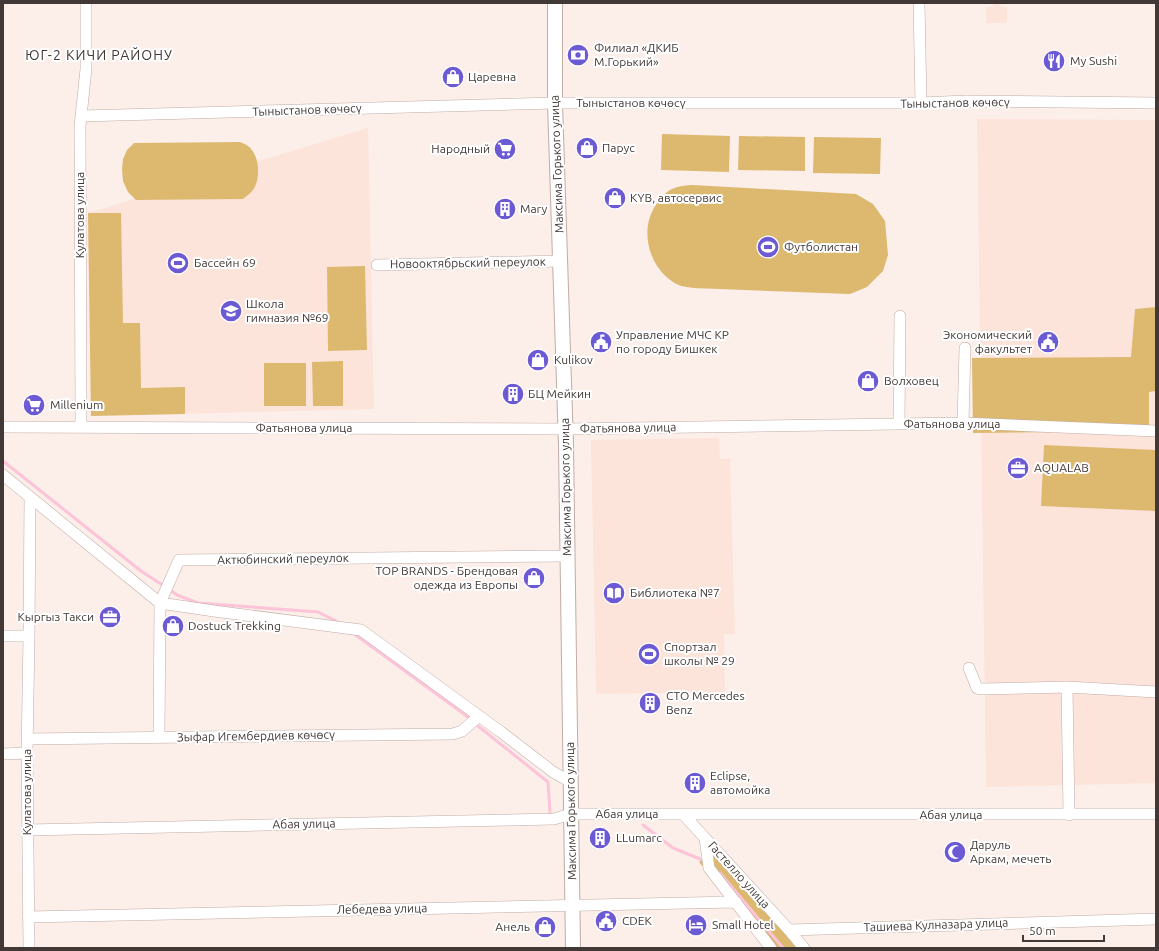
<svg xmlns="http://www.w3.org/2000/svg" width="1159" height="951" font-family="Ubuntu,sans-serif">
<rect width="100%" height="100%" fill="#fceee9"/>
<path fill="#fde4db" d="M 993,3 L 1000,3 L 1001,7 L 1007,7 L 1007,23 L 986,23 L 986,7 L 993,7 Z
M 977,119 L 1156,120 L 1156,783 L 986,787 Z
M 368,128 L 374,409 L 91,416 L 88,213 Z
M 719,438 L 720,459 L 730,458 L 735,634 L 724,634 L 725,692 L 596,694 L 591,440 Z"/>
<path fill="#ddb970" d="M 662,134 L 730,136 L 729,172 L 661,170 Z
M 739,136 L 805,137 L 805,171 L 738,170 Z
M 814,137 L 881,138 L 880,174 L 813,173 Z
M 240,142 C 242,143 246,144 248,146 C 260,155 261,179 253,190 C 250,194 246,196 243,199 L 136,200 L 128,192 L 123,181 L 122,169 L 123,159 L 127,150 L 134,143 Z
M 693,185 L 856,194 L 873,204 L 885,221 L 888,255 L 883,271 L 867,287 L 850,294 L 693,288 C 687,287 678,286 673,282 C 647,265 638,225 659,201 C 662,197 667,191 672,189 C 679,186 686,185 693,185 Z
M 88,213 L 121,213 L 123,323 L 140,323 L 141,388 L 185,387 L 185,414 L 91,416 Z
M 365,266 L 367,350 L 328,351 L 327,267 Z
M 1156,307 L 1156,391 L 1149,392 L 1149,431 L 973,433 L 972,358 L 1131,357 L 1135,309 Z
M 343,361 L 343,406 L 313,406 L 312,362 Z
M 264,363 L 306,363 L 306,406 L 264,406 Z
M 1044,445 L 1156,450 L 1156,511 L 1041,506 Z
M 714,850 L 797,948 L 772,948 L 699,862 Z"/>
<g fill="none" stroke-linecap="round" stroke-linejoin="round">
<path stroke="#fdc3d9" stroke-width="3" d="M 3,461 L 141,571 L 164,586
M 170,590 L 177,595 L 198,603 L 318,612 L 340,623
M 353,633 L 468,717
M 478,726 L 548,782 L 550,813
M 643,825 L 673,848 L 700,859
M 720,873 L 783,948"/>
<g stroke="#c2aca5" stroke-width="12">
<path id="minor" d="M 919,3 L 921,103
M 82,116 L 555,103 L 921,103 L 966,101 L 1156,103
M 377,265 L 560,261
M 963,423 L 965,348
M 899,424 L 900,316
M 3,427 L 566,429 L 963,423 L 1156,431
M 81,428 L 80,126 L 86,69 L 86,3
M 3,475 L 160,603 L 214,611 L 361,630 L 501,732 L 553,772 L 571,782
M 3,636 L 29,636
M 969,668 L 977,688 L 982,689 L 1067,687
M 159,737 L 160,603 L 179,560 L 568,556
M 27,739 L 453,734 L 462,731 L 478,717
M 3,754 L 27,753
M 683,814 L 789,930 L 804,948
M 1069,815 L 1067,687 L 1156,692
M 27,830 L 554,819 L 571,814 L 1156,814
M 705,838 L 709,868 L 771,948
M 28,917 L 736,902
M 789,930 L 1156,919
M 29,948 L 27,753 L 29,636 L 30,497"/>
</g>
<g stroke="#c2aca5" stroke-width="16">
<path id="major" d="M 555,3 L 555,103 L 566,445 L 573,948"/>
</g>
<use href="#minor" stroke="#fff" stroke-width="11"/>
<use href="#major" stroke="#fff" stroke-width="14"/>
</g>
<defs>
<g id="bank-disc" transform="scale(1.15)"><circle r="9.5" fill="#6c5ad4" stroke="#fff"/><path d="M-6-4H6V4H-6ZM0-2.3a2.3 2.3 0 1 0 0 4.6a2.3 2.3 0 1 0 0-4.6Z" fill="#fff"/></g>
<g id="restaurant-disc" transform="scale(1.15)"><circle r="9.5" fill="#6c5ad4" stroke="#fff"/><path d="M-5-6h1v4h1v-4h1v4h1v-4h1v5L-1.5 .5V6h-2V.5L-5-1ZM5-6V6H3V1.5H1.5Q1.5-4 5-6Z" fill="#fff"/></g>
<g id="shop-disc" transform="scale(1.15)"><circle r="9.5" fill="#6c5ad4" stroke="#fff"/><path d="M-5-2.5h2.3a2.7 3.5 0 0 1 5.4 0H5L5.5 6h-11ZM-1.5-2.5h3a1.5 2.3 0 0 0-3 0Z" fill="#fff"/></g>
<g id="supermarket-disc" transform="scale(1.15)"><circle r="9.5" fill="#6c5ad4" stroke="#fff"/><path d="M-6-5.5h2.5l.6 2H6L4.5 2H-2.5L-4.4-4H-6ZM-1.5 3.2a1.3 1.3 0 1 0 .1 0ZM3 3.2a1.3 1.3 0 1 0 .1 0Z" fill="#fff"/></g>
<g id="building-disc" transform="scale(1.15)"><circle r="9.5" fill="#6c5ad4" stroke="#fff"/><path d="M-4-6H4V6H1V3H-1V6H-4ZM-2.5-4.3h1.7v1.8h-1.7ZM.8-4.3h1.7v1.8H.8ZM-2.5-1h1.7V.8h-1.7ZM.8-1h1.7V.8H.8Z" fill="#fff"/></g>
<g id="stadium-disc" transform="scale(1.15)"><circle r="9.5" fill="#6c5ad4" stroke="#fff"/><path d="M0-5a6.5 5 0 1 0 0 10a6.5 5 0 1 0 0-10ZM-3.5-1.8h7v3.6h-7Z" fill="#fff"/></g>
<g id="school-disc" transform="scale(1.15)"><circle r="9.5" fill="#6c5ad4" stroke="#fff"/><path d="M0-5L7-2L0 1L-7-2ZM-4 1L0 2.5L4 1V4Q0 6-4 4Z" fill="#fff"/></g>
<g id="civic-disc" transform="scale(1.15)"><circle r="9.5" fill="#6c5ad4" stroke="#fff"/><path d="M-.6-6.5H3V-4.5H.6V-3L4-1V1h2V6H-6V1h2V-1L-.6-3ZM-1.2 2.5V6h2.4V2.5Z" fill="#fff"/></g>
<g id="office-disc" transform="scale(1.15)"><circle r="9.5" fill="#6c5ad4" stroke="#fff"/><path d="M-6-3h4V-5.5h4V-3h4V5H-6ZM-1-4.5V-3h2v-1.5ZM-6 0V1H6V0Z" fill="#fff"/></g>
<g id="library-disc" transform="scale(1.15)"><circle r="9.5" fill="#6c5ad4" stroke="#fff"/><path d="M-6-4Q-3-5.5-.7-3.5V5Q-3 3-6 4ZM6-4Q3-5.5 .7-3.5V5Q3 3 6 4Z" fill="#fff"/></g>
<g id="mosque-disc" transform="scale(1.15)"><circle r="9.5" fill="#6c5ad4" stroke="#fff"/><path d="M3.5-4.9A6 6 0 1 0 3.5 4.9A5 5 0 1 1 3.5-4.9Z" fill="#fff"/></g>
<g id="hotel-disc" transform="scale(1.15)"><circle r="9.5" fill="#6c5ad4" stroke="#fff"/><path d="M-6-4.5h1.5V1H6V5H4.5V3h-9V5H-6ZM-4 0a1.8 1.8 0 1 1 3.6 0ZM.5 0V-2.5h3Q6-2.5 6 0Z" fill="#fff"/></g>
</defs>
<g fill-rule="evenodd">
<use href="#bank-disc" x="578" y="55"/>
<use href="#restaurant-disc" x="1054" y="61"/>
<use href="#shop-disc" x="453" y="77"/>
<use href="#shop-disc" x="587" y="148"/>
<use href="#supermarket-disc" x="505" y="149"/>
<use href="#shop-disc" x="615" y="198"/>
<use href="#building-disc" x="505" y="209"/>
<use href="#stadium-disc" x="768" y="247"/>
<use href="#stadium-disc" x="178" y="263"/>
<use href="#school-disc" x="231" y="311"/>
<use href="#civic-disc" x="601" y="342"/>
<use href="#civic-disc" x="1048" y="342"/>
<use href="#shop-disc" x="538" y="360"/>
<use href="#shop-disc" x="868" y="381"/>
<use href="#building-disc" x="513" y="394"/>
<use href="#supermarket-disc" x="34" y="405"/>
<use href="#office-disc" x="1018" y="468"/>
<use href="#shop-disc" x="534" y="578"/>
<use href="#library-disc" x="614" y="593"/>
<use href="#office-disc" x="110" y="617"/>
<use href="#shop-disc" x="173" y="626"/>
<use href="#stadium-disc" x="649" y="654"/>
<use href="#building-disc" x="650" y="703"/>
<use href="#building-disc" x="695" y="783"/>
<use href="#building-disc" x="600" y="838"/>
<use href="#mosque-disc" x="955" y="852"/>
<use href="#civic-disc" x="606" y="921"/>
<use href="#hotel-disc" x="696" y="925"/>
<use href="#shop-disc" x="545" y="927"/>
</g>
<g text-anchor="middle" stroke-width="4" stroke-linejoin="round" paint-order="stroke">
<g font-size="12" fill="#423936" stroke="#fff" text-anchor="start">
<text x="594" y="52">Филиал «ДКИБ<tspan x="594" dy="14">М.Горький»</tspan></text>
<text x="1070" y="65">My Sushi</text>
<text x="468" y="81">Царевна</text>
<text x="602" y="152">Парус</text>
<text x="490" y="153" text-anchor="end">Народный</text>
<text x="630" y="202">KYB, автосервис</text>
<text x="520" y="213">Mary</text>
<text x="784" y="251">Футболистан</text>
<text x="194" y="267">Бассейн 69</text>
<text x="246" y="308">Школа<tspan x="246" dy="14">гимназия №69</tspan></text>
<text x="616" y="339">Управление МЧС КР<tspan x="616" dy="14">по городу Бишкек</tspan></text>
<text x="1032" y="339" text-anchor="end">Экономический<tspan x="1032" dy="14">факультет</tspan></text>
<text x="554" y="364">Kulikov</text>
<text x="884" y="385">Волховец</text>
<text x="528" y="398">БЦ Мейкин</text>
<text x="50" y="409">Millenium</text>
<text x="1034" y="472">AQUALAB</text>
<text x="518" y="575" text-anchor="end">TOP BRANDS - Брендовая<tspan x="518" dy="14">одежда из Европы</tspan></text>
<text x="630" y="597">Библиотека №7</text>
<text x="94" y="621" text-anchor="end">Кыргыз Такси</text>
<text x="188" y="630">Dostuck Trekking</text>
<text x="664" y="651">Спортзал<tspan x="664" dy="14">школы № 29</tspan></text>
<text x="666" y="700">СТО Mercedes<tspan x="666" dy="14">Benz</tspan></text>
<text x="710" y="780">Eclipse,<tspan x="710" dy="14">автомойка</tspan></text>
<text x="616" y="842">LLumarc</text>
<text x="970" y="849">Даруль<tspan x="970" dy="14">Аркам, мечеть</tspan></text>
<text x="622" y="925">CDEK</text>
<text x="712" y="929">Small Hotel</text>
<text x="530" y="931" text-anchor="end">Анель</text>
</g>
<g font-size="12" fill="#423936" stroke="#fff">
<text x="631" y="107">Тыныстанов көчөсү</text>
<text transform="translate(955 103) rotate(-1)" y="4">Тыныстанов көчөсү</text>
<text transform="translate(307 110) rotate(-2)" y="4">Тыныстанов көчөсү</text>
<text transform="translate(557 164) rotate(-92)" y="4">Максима Горького улица</text>
<text transform="translate(80 215) rotate(-90)" y="4">Кулатова улица</text>
<text transform="translate(468 263) rotate(-1)" y="4">Новооктябрьский переулок</text>
<text x="952" y="428">Фатьянова улица</text>
<text x="304" y="432">Фатьянова улица</text>
<text transform="translate(628 428) rotate(-1)" y="4">Фатьянова улица</text>
<text transform="translate(566 487) rotate(-91)" y="4">Максима Горького улица</text>
<text transform="translate(283 559) rotate(-1)" y="4">Актюбинский переулок</text>
<text transform="translate(256 736) rotate(-1)" y="4">Зыфар Игембердиев көчөсү</text>
<text transform="translate(27 792) rotate(-90)" y="4">Кулатова улица</text>
<text transform="translate(571 811) rotate(-91)" y="4">Максима Горького улица</text>
<text x="627" y="818">Абая улица</text>
<text x="951" y="819">Абая улица</text>
<text transform="translate(304 824) rotate(-1)" y="4">Абая улица</text>
<text transform="translate(739 875) rotate(48)" y="4">Гастелло улица</text>
<text transform="translate(382 909) rotate(-1)" y="4">Лебедева улица</text>
<text transform="translate(936 925) rotate(-2)" y="4">Ташиева Кулназара улица</text>
</g>
<g font-size="14" letter-spacing="1" fill="#423936" stroke="#fff">
<text x="99" y="60">ЮГ-2 КИЧИ РАЙОНУ</text>
</g>
</g>
<rect width="1159" height="951" fill="none" stroke="#423936" stroke-width="8"/>
<path d="M1023 935v6h81v-6" fill="none" stroke="#423936" stroke-width="2"/>
<text x="1029" y="935" font-size="12" fill="#423936" stroke="#ffffff" stroke-width="3" paint-order="stroke">50 m</text>
</svg>
